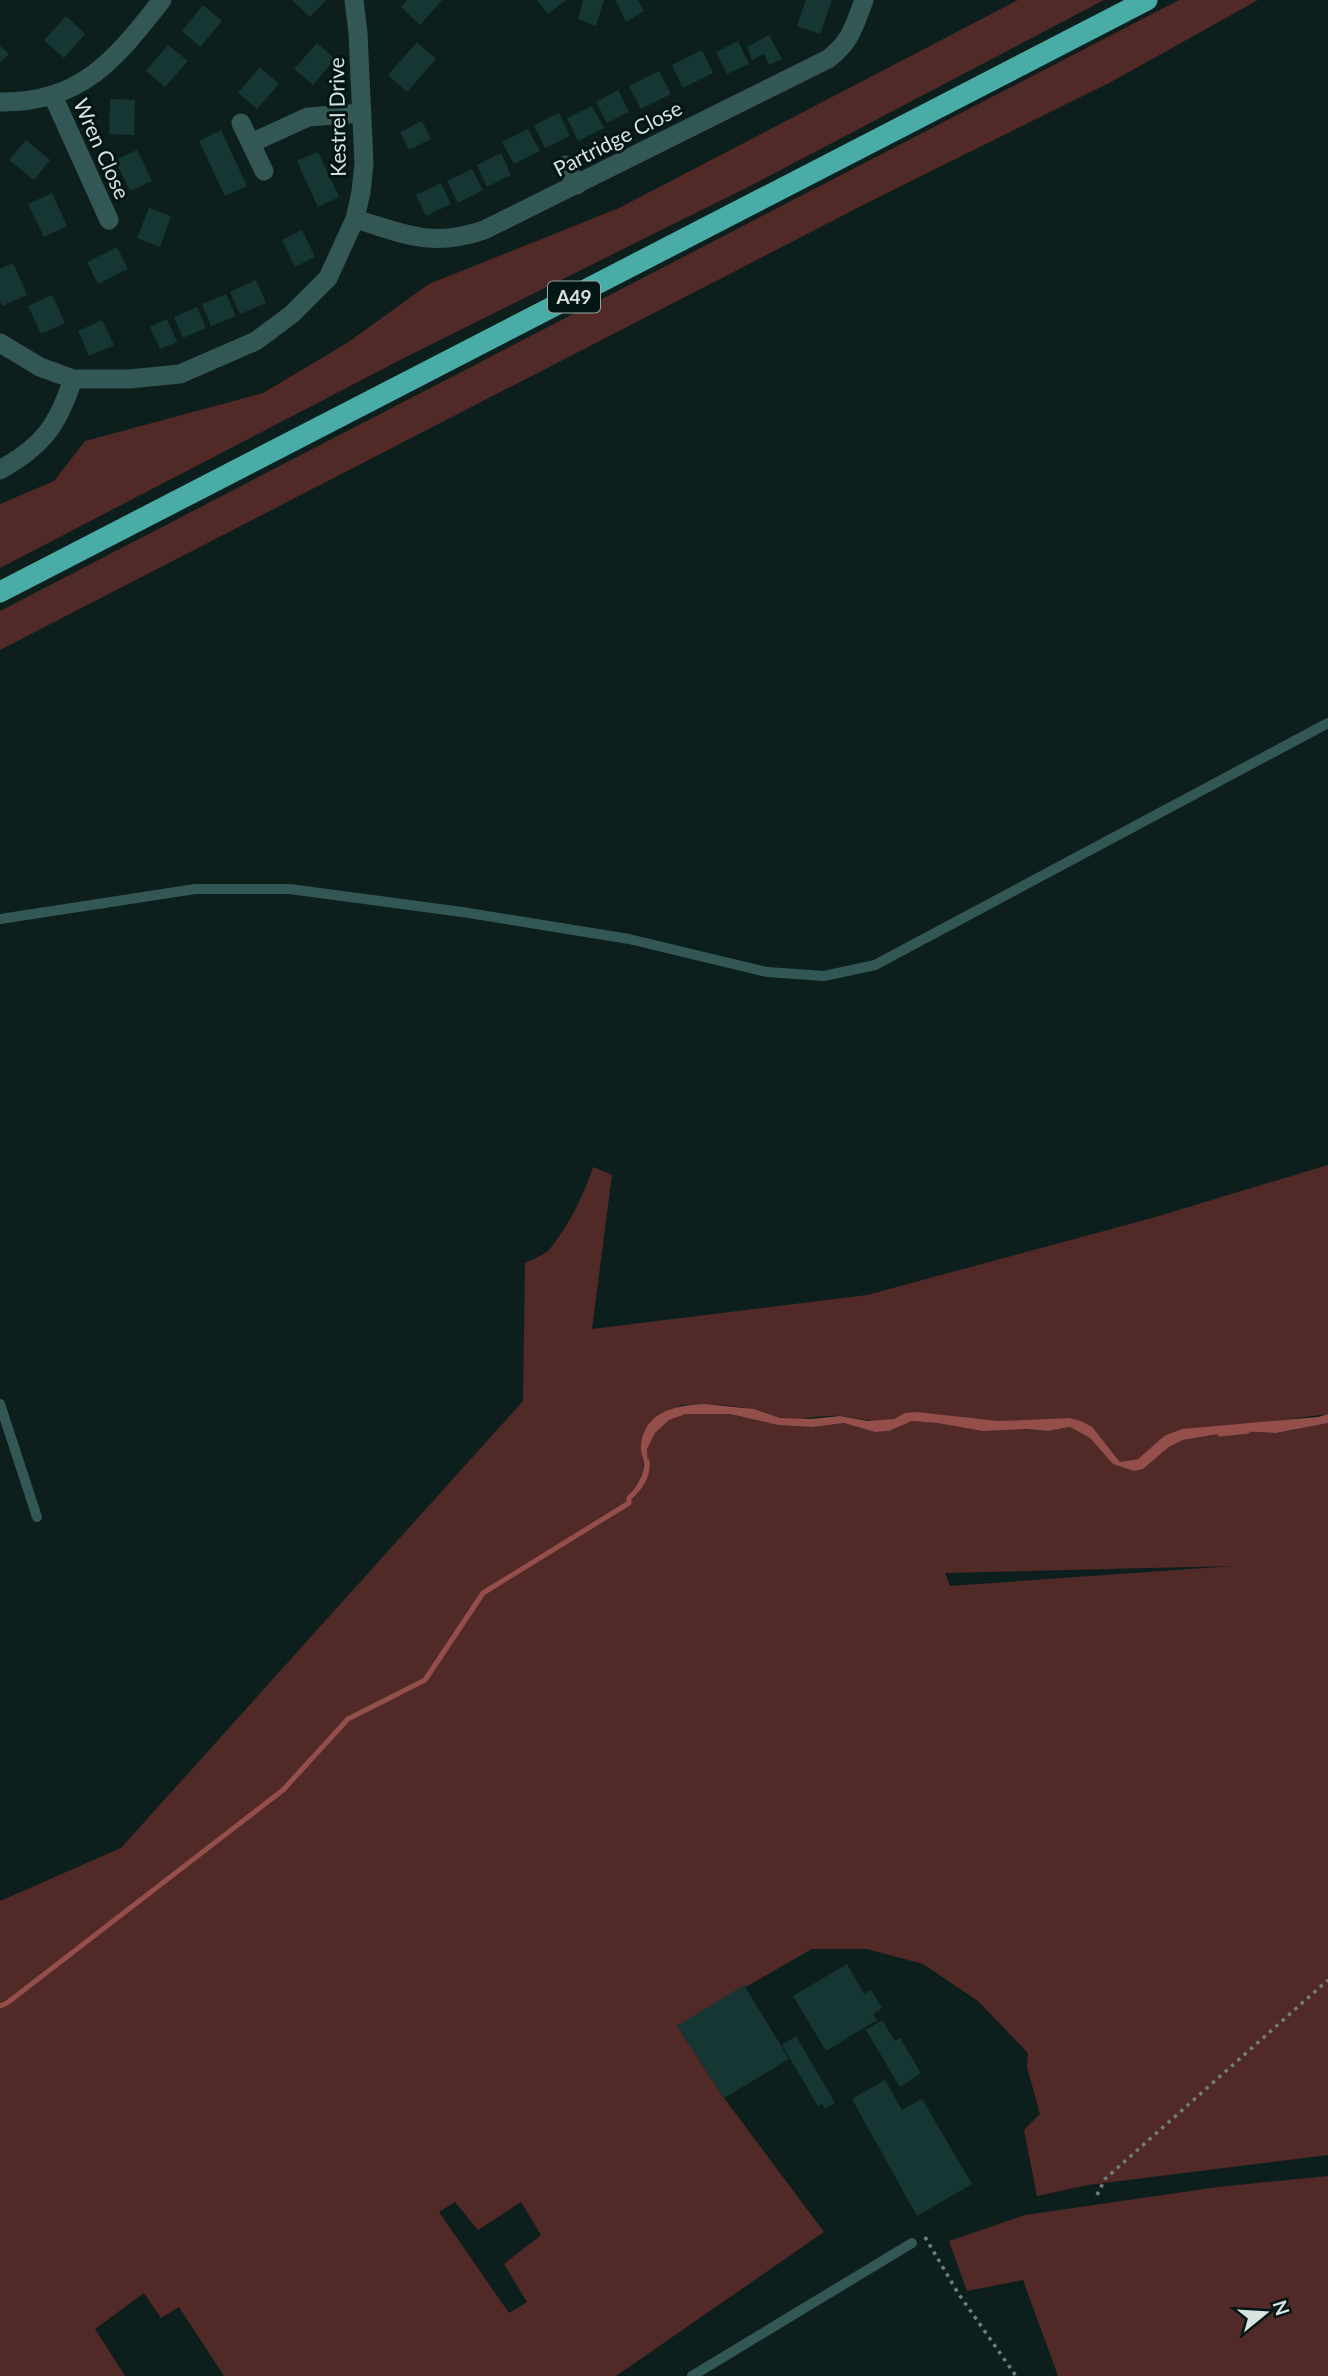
<svg xmlns="http://www.w3.org/2000/svg" width="1328" height="2376" font-family="Lato,sans-serif">
<rect width="100%" height="100%" fill="#0d1f1d"/>
<path fill="#512927" fill-rule="evenodd" d="M 1018,0 L 1104,0 L 756,183 L 402,359 L 0,568 L 0,504 L 54,481 L 85,441 L 263,393 L 347,343 L 429,284 L 619,208 Z
M 1179,0 L 1258,0 L 1111,82 L 871,201 L 0,650 L 0,611 Z
M 1328,1165 L 1328,1414 L 1164,1436 L 1138,1459 L 1120,1462 L 1110,1449 L 1069,1418 L 998,1421 L 905,1414 C 881,1426 866,1419 841,1416 C 822,1414 802,1421 782,1418 C 773,1417 765,1412 756,1410 C 732,1404 705,1404 680,1405 L 641,1446 L 644,1470 L 633,1492 L 645,1475 L 648,1467 L 647,1449 L 655,1433 L 669,1420 L 686,1414 L 730,1414 L 778,1425 L 813,1427 L 844,1423 L 875,1432 L 889,1431 L 912,1421 L 1048,1431 L 1070,1427 L 1090,1438 L 1113,1464 L 1143,1469 L 1169,1447 L 1183,1440 L 1236,1431 L 1276,1433 L 1328,1423 L 1328,2155 L 1088,2185 L 1037,2196 L 1024,2130 L 1040,2114 L 1027,2067 L 1028,2053 L 978,2001 L 923,1964 L 867,1949 L 812,1949 L 677,2026 L 724,2098 L 824,2232 L 616,2376 L 224,2376 L 179,2307 L 161,2318 L 144,2293 L 95,2329 L 125,2376 L 0,2376 L 0,1901 L 121,1848 L 523,1401 L 525,1263 C 532,1259 543,1256 549,1250 C 568,1227 584,1195 593,1167 L 612,1175 L 592,1329 L 867,1295 L 1152,1218 ZM 1233,1566 L 950,1586 L 945,1573 L 946,1573 ZM 455,2202 L 478,2230 L 521,2202 L 541,2235 L 504,2264 L 527,2302 L 509,2313 L 439,2212 Z
M 1328,2176 L 1328,2376 L 1058,2376 L 1023,2280 L 967,2291 L 949,2241 L 1025,2215 L 1218,2187 Z"/>
<path fill="#944f4b" d="M 705,1404 L 754,1409 L 780,1418 L 811,1419 L 840,1416 L 868,1421 L 894,1419 L 905,1413 L 916,1412 L 998,1421 L 1069,1418 L 1081,1421 L 1092,1427 L 1120,1462 L 1138,1459 L 1164,1436 L 1182,1429 L 1318,1417 L 1328,1414 L 1328,1423 L 1276,1433 L 1236,1431 L 1183,1440 L 1169,1447 L 1143,1469 L 1134,1471 L 1113,1464 L 1090,1438 L 1070,1427 L 1048,1431 L 1026,1429 L 983,1431 L 938,1423 L 912,1421 L 889,1431 L 875,1432 L 844,1423 L 813,1427 L 778,1425 L 730,1414 L 686,1414 L 669,1420 L 655,1433 L 647,1449 L 648,1467 L 645,1475 L 629,1498 C 634,1489 642,1478 644,1468 C 645,1460 640,1453 641,1446 C 644,1411 677,1405 705,1404 Z"/>
<g fill="none" stroke-linecap="round" stroke-linejoin="round">
<path stroke="#944f4b" stroke-width="5" d="M 1220,1434 L 1248,1431
M 0,2006 L 7,2003 L 283,1790 L 348,1719 L 425,1680 L 483,1593 L 629,1503 L 629,1498 C 640,1488 649,1476 647,1461"/>
</g>
<path fill="#163633" d="M 292,0 L 326,0 L 310,17 Z
M 407,0 L 442,0 L 420,25 L 401,7 Z
M 537,0 L 566,0 L 548,14 Z
M 583,0 L 604,0 L 596,26 L 578,19 Z
M 616,0 L 638,0 L 644,11 L 626,22 Z
M 806,0 L 832,0 L 820,34 L 797,26 Z
M 203,5 L 222,21 L 200,47 L 182,31 Z
M 66,16 L 85,34 L 64,58 L 44,40 Z
M 769,35 L 782,59 L 769,65 L 764,54 L 752,60 L 747,47 Z
M 738,41 L 749,64 L 727,74 L 716,52 Z
M 417,42 L 436,59 L 407,92 L 388,75 Z
M 317,43 L 335,59 L 313,85 L 294,69 Z
M 168,45 L 188,61 L 165,87 L 146,71 Z
M 0,46 L 9,54 L 0,63 Z
M 702,50 L 713,73 L 683,88 L 672,65 Z
M 260,67 L 279,84 L 257,109 L 238,93 Z
M 659,71 L 671,94 L 641,109 L 629,86 Z
M 618,90 L 629,112 L 607,123 L 596,102 Z
M 110,99 L 135,100 L 134,135 L 109,134 Z
M 592,106 L 604,128 L 578,141 L 567,118 Z
M 559,113 L 570,136 L 545,148 L 534,125 Z
M 422,121 L 431,139 L 409,150 L 400,132 Z
M 528,129 L 540,151 L 514,164 L 502,142 Z
M 221,130 L 247,186 L 225,196 L 199,141 Z
M 26,140 L 50,160 L 34,180 L 9,160 Z
M 137,150 L 152,181 L 130,191 L 115,160 Z
M 318,152 L 339,197 L 318,207 L 297,161 Z
M 501,153 L 511,175 L 487,187 L 477,165 Z
M 472,169 L 483,190 L 458,203 L 447,181 Z
M 441,183 L 451,204 L 426,216 L 416,195 Z
M 52,193 L 67,226 L 44,237 L 28,204 Z
M 149,208 L 171,216 L 160,247 L 137,238 Z
M 302,230 L 315,257 L 295,267 L 282,240 Z
M 117,247 L 128,269 L 98,284 L 87,262 Z
M 13,263 L 27,295 L 2,306 L 0,301 L 0,269 Z
M 256,280 L 266,303 L 240,314 L 230,292 Z
M 226,294 L 236,316 L 211,326 L 202,304 Z
M 52,295 L 65,323 L 41,334 L 28,306 Z
M 197,307 L 206,328 L 183,338 L 174,317 Z
M 167,319 L 177,342 L 160,349 L 150,327 Z
M 102,320 L 114,345 L 89,356 L 78,331 Z
M 847,1964 L 864,1994 L 871,1990 L 882,2008 L 873,2014 L 877,2020 L 826,2051 L 793,1996 Z
M 744,1985 L 789,2059 L 724,2098 L 677,2026 Z
M 882,2020 L 895,2041 L 900,2038 L 921,2073 L 900,2087 L 866,2030 Z
M 796,2036 L 835,2103 L 825,2109 L 822,2104 L 818,2106 L 782,2045 Z
M 885,2080 L 902,2110 L 922,2099 L 972,2184 L 917,2216 L 852,2099 Z"/>
<g fill="none" stroke-linecap="round" stroke-linejoin="round">
<path stroke="#707e7d" stroke-width="3.5" stroke-dasharray="3.5 5" stroke-linecap="butt" d="M 1097,2195 L 1105,2179 L 1328,1980
M 925,2237 L 958,2293 L 1016,2376"/>
<path stroke="#335755" stroke-width="10" d="M 0,919 L 195,889 L 290,889 L 462,912 L 629,939 L 767,972 L 824,976 L 875,965 L 1328,723
M 0,1404 L 37,1517
M 692,2376 L 912,2243"/>
<path stroke="#335755" stroke-width="19" d="M 53,96 L 109,220
M 0,102 C 81,103 115,60 162,0
M 241,123 L 264,171
M 251,143 L 308,117 L 362,113
M 566,165 L 577,185
M 355,219 C 406,234 431,248 484,230 L 828,59 C 851,42 854,26 864,0
M 0,343 L 40,367 L 73,379 L 129,379 L 180,374 L 256,341 L 292,314 L 328,278 L 355,219 L 361,192 L 364,163 L 358,33 L 354,0
M 0,470 C 43,446 58,425 73,379"/>
<path stroke="#49aca6" stroke-width="21" d="M 0,592 L 1147,0"/>
</g>
<g text-anchor="middle" stroke-width="6" stroke-linejoin="round" paint-order="stroke">
<rect fill="#041614" stroke="#98a5a4" stroke-width="2" x="548" y="281.5" width="52" height="31" rx="5"/>
<g font-size="19" font-weight="bold" fill="#d7e2e1">
<text x="574" y="304">A49</text>
</g>
<g font-size="21" fill="#d7e2e1" stroke="#041614">
<text transform="translate(338 117) rotate(-91)" y="7">Kestrel Drive</text>
<text transform="translate(618 139) rotate(-27)" y="7">Partridge Close</text>
<text transform="translate(101 149) rotate(66)" y="7">Wren Close</text>
</g>
</g>
<g transform="translate(1265 2313) rotate(72)" stroke="#041614" stroke-width="5" paint-order="stroke">
<path d="M0-5L12 26L0 18L-12 26Z" fill="#d7e2e1"/>
<text y="-10" font-size="19" font-weight="bold" text-anchor="middle" fill="#d7e2e1">N</text>
</g>
</svg>
